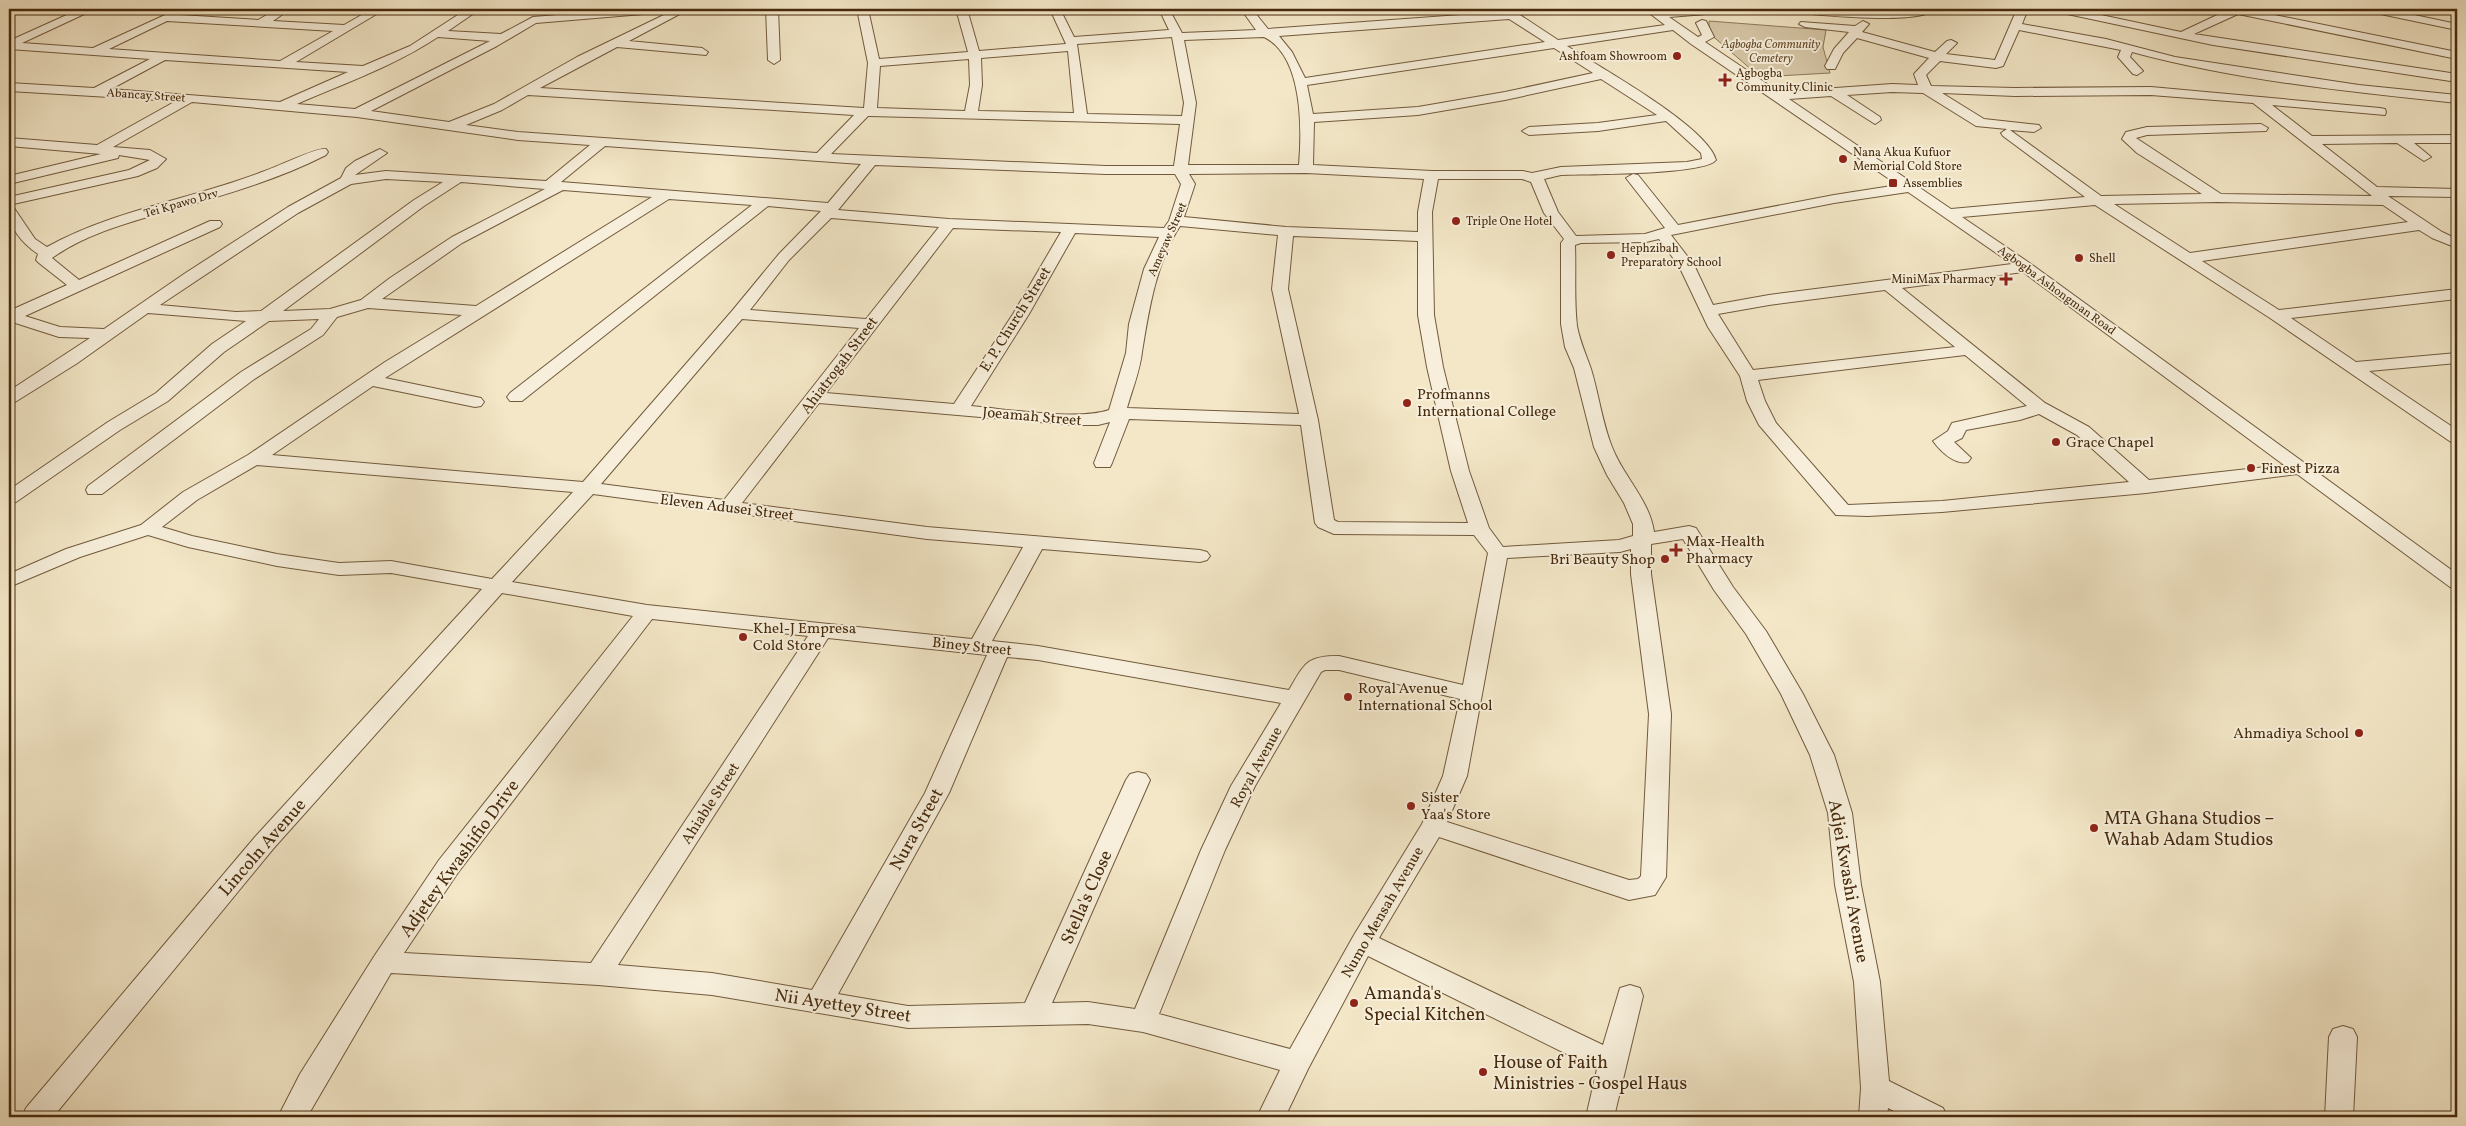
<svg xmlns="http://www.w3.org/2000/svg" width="2466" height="1126" font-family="Vollkorn,serif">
<rect width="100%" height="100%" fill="#f3e7c7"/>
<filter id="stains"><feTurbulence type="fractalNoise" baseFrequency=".004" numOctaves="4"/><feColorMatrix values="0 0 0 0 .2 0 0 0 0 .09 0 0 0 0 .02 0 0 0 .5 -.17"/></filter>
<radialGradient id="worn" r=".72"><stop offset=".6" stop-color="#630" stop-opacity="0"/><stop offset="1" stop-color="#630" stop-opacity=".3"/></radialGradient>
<path fill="#d6c7a7" stroke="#8e795a" d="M 1709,21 L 1826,30 L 1823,47 L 1830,73 L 1760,77 L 1709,33 Z"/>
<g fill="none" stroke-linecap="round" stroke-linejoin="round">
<g stroke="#725a3c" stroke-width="2">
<path id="minor" d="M 80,9 L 95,9 L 22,43 L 93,48 L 178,9 L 184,12 L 180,15 L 258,20 L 277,9 L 290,9 L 273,21 L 344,25 L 372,9 L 385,9 L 296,62 L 363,66 L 410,46 L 467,9 L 480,9 L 448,31 L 501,34 L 533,17 L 629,9 L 672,9 L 671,11 L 689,9 L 629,41 L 702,48 L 708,52 L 706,55 L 617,47 L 540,88 L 864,108 L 868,63 L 857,9 L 868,9 L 879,59 L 968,52 L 956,9 L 967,9 L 979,51 L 1066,44 L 1050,9 L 1060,9 L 1074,37 L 1169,30 L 1159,9 L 1169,9 L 1182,33 L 1256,30 L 1241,9 L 1252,9 L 1268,29 L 1502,12 L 1500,9 L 1511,9 L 1558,40 L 1665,25 L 1644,9 L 1656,9 L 1660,11 L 1736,9 L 1731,12 L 1669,17 L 1698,37 L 1702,35 L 1696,23 L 1702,20 L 1706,21 L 1714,37 L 1705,42 L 1779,92 L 1892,84 L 1918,85 L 1914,74 L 1929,58 L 1857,38 L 1843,53 L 1835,69 L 1827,69 L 1825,66 L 1834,49 L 1849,32 L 1805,27 L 1799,24 L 1801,22 L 1855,26 L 1863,21 L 1869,24 L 1862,32 L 1935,52 L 1947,41 L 1951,40 L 1957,43 L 1946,54 L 1995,60 L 2017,9 L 2028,9 L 2022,24 L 2106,39 L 2175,57 L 2359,85 L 2457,95 L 2457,103 C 2350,92 2235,80 2132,52 L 2130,57 L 2143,71 L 2137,75 L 2133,74 L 2118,57 L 2121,50 L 2019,30 L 2003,66 L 1996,68 L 1940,61 L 1926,75 L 1931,86 L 2015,88 L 2151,87 L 2380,108 L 2385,109 L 2386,112 L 2385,115 L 2272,105 L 2312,136 L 2457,135 L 2457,143 L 2414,143 L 2431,157 L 2424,161 L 2397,143 L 2322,144 L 2377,187 L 2457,189 L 2457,197 L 2388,196 L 2442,232 L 2457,239 L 2457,248 L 2432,238 L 2419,230 L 2202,261 L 2279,310 L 2457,289 L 2457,299 L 2291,318 L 2356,362 L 2457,353 L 2457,363 L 2369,371 L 2457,430 L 2457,443 L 2451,442 L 2270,318 L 2095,205 L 1962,217 L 2031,264 L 2457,574 L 2457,589 L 2450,587 L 2297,474 L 2146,493 L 1942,512 L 1868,516 L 1836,515 L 1759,425 L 1747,401 L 1740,376 L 1708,327 L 1679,266 L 1659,239 L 1646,242 L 1581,243 L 1575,245 C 1576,272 1574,300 1577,326 C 1580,342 1586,354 1591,369 C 1599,395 1602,422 1612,447 C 1623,476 1650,501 1654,532 L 1689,526 L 1696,528 L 1733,587 L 1766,631 L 1803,694 L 1834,755 L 1852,813 L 1861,885 L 1880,982 L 1889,1081 L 1943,1108 L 1947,1117 L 1906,1117 L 1888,1108 L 1887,1117 L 1859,1117 L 1861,1088 L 1854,982 L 1835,885 L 1828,813 L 1810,755 L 1781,694 L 1746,634 L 1714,590 L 1683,539 L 1651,544 L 1651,574 L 1671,714 L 1666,877 L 1655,895 L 1629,900 L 1439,837 L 1379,938 L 1603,1045 L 1620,988 L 1630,985 L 1640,988 L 1643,996 L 1614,1117 L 1586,1117 L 1597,1069 L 1368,956 L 1308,1069 L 1285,1117 L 1257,1117 L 1280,1070 L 1143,1032 L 1088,1024 L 908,1028 L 712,995 L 598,985 L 391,973 L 307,1117 L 278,1117 L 300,1074 L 375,955 L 439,860 L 633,616 L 502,593 L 273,849 L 53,1117 L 22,1117 L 26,1108 L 255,837 L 482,589 L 391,573 L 339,575 L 277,566 L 188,547 L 148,535 L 80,557 L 9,587 L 9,574 L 66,549 L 141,525 L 183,492 L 248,455 L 385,362 L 462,315 L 368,308 L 337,317 L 323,335 L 253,380 L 102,494 L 88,494 L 86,490 L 88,486 L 241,372 L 311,329 L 319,319 L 269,321 L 224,352 L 168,401 L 120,430 L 16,502 L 9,504 L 9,490 L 108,422 L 156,393 L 212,344 L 246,321 L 148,313 L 76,364 L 15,402 L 9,403 L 9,391 L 90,338 L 59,337 L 9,321 L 9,311 L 67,285 L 39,263 L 36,260 L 38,254 C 21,242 9,228 9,207 L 14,208 L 35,239 L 47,247 C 114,210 192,199 262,172 C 275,168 317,147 326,149 L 328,152 L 326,155 C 277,180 224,195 172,210 C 131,222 87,233 52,258 L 79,280 L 210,221 L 220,221 L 222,224 L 220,227 L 25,316 L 60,327 L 104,329 L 184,274 L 288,207 L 341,178 L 346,168 L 355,161 L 380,149 L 387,153 L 355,175 L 386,171 L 546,181 L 590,145 L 518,140 L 357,117 L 192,102 L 113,147 L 150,150 L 166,159 L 157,168 L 138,176 L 9,205 L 9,197 L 129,170 L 150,160 L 119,155 L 118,158 L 9,184 L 9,176 L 101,154 L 9,146 L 9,138 L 97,145 L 176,101 L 9,91 L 9,83 L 94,88 L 150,59 L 9,49 L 9,41 ZM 667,12 L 670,12 L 577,57 L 494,104 L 449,122 L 371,111 L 497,46 L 536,23 ZM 1509,19 L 1545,42 L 1305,78 L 1292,52 L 1279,36 ZM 167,21 L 333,31 L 280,61 L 109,49 ZM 1673,30 L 1691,44 L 1898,185 L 1834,195 L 1678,225 L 1638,175 L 1633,174 L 1626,178 L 1665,228 L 1645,234 L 1576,236 L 1558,212 L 1544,179 L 1561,175 C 1586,174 1705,175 1716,160 C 1707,126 1599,67 1567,46 ZM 438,37 L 490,41 L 355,109 L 297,104 C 345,83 394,66 438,37 ZM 1172,37 L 1184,103 L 1182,116 L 1087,114 L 1077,44 ZM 1264,37 C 1303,56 1302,128 1299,165 L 1188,165 L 1196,103 L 1184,40 ZM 1554,48 L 1593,73 L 1505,92 L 1418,107 L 1313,114 L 1307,85 ZM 1068,51 L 1074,113 L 978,111 L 982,85 L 981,58 ZM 969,59 L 970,85 L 965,111 L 877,108 L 880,66 ZM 165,60 L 348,72 L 280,102 L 111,89 ZM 1601,79 L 1657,115 L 1598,123 L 1529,127 L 1522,131 L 1529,135 L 1598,131 L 1666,121 L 1701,153 L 1702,159 L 1687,162 L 1561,167 L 1532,173 L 1523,171 L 1432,171 L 1313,165 L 1314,122 L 1418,115 L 1505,100 ZM 1892,92 L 1923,93 L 1976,126 L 2007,129 L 2001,133 L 2003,136 L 2085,197 L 1951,209 L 1789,99 L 1831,96 L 1875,124 L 1881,120 L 1880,117 L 1847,95 ZM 1942,93 L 2015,96 L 2151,95 L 2253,103 L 2372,196 L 2221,194 L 2136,138 L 2147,135 L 2266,131 L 2268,128 L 2261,124 L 2147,127 L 2126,132 L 2122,139 L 2137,153 L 2202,194 L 2101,196 L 2010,130 L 2034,132 L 2041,128 L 2039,125 L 1984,119 ZM 528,95 L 854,115 L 817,153 L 518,132 L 466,125 L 502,110 ZM 868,116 L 870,116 L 1180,124 L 1174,166 L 1106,166 L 831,154 ZM 605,146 L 861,164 L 828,203 L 561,182 ZM 875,165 L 1106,174 L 1175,174 L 1181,184 L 1169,221 L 1164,228 L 949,219 L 838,210 ZM 1306,173 L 1424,179 L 1418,212 L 1418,232 L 1286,227 L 1184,217 L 1195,184 L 1189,174 ZM 386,179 L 443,182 L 414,200 L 261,311 L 236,312 L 160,305 L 298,213 L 351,184 ZM 1438,179 L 1522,179 L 1531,182 L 1544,213 L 1564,239 L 1561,243 L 1561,324 L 1565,347 L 1574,368 L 1594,447 L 1607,475 L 1624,503 L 1633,524 L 1633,536 L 1619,540 L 1503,547 L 1489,528 L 1469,471 L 1443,367 L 1434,315 L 1432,212 ZM 461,182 L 545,189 L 452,237 L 390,278 L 361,300 L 330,309 L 283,311 L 424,206 ZM 563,190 L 652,197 L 476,306 L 382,299 L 462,243 ZM 1908,192 L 2012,264 L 1769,295 L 1713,305 L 1694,265 L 1671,235 L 1834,203 ZM 669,199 L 752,205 L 510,393 L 507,397 L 510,401 L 522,401 L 768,206 L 821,211 L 779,254 L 732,311 L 583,482 L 272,455 L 373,386 L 475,407 L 481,406 L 484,402 L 481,398 L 385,378 ZM 2218,202 L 2383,205 L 2408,222 L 2190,253 L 2114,204 ZM 831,218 L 939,227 L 866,319 L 750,310 L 789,260 ZM 1180,226 L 1278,235 L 1272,289 L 1299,414 L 1127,408 C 1132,390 1140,371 1142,352 C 1149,309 1156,263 1180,226 ZM 953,228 L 1061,232 L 1013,314 L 954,404 L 826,393 ZM 1075,233 L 1159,237 L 1144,269 L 1129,324 L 1126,353 L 1109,410 C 1077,421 1007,409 971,406 L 1029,314 ZM 1293,236 L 1418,241 L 1418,315 L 1427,367 L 1451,471 L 1468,523 L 1338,522 L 1334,520 L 1318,420 L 1288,289 ZM 2023,272 L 2284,465 L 2149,480 L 2089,427 L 2045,403 L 1902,288 ZM 1885,290 L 1955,347 L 1753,370 L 1718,314 L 1769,305 ZM 742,319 L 859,328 L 724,500 L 601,484 ZM 1965,355 L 2027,406 L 1952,423 L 1948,431 L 1933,441 C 1941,452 1955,465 1968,462 L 1971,458 L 1954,442 L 1962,438 L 1966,430 L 2020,420 L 2039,414 L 2077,435 L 2129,482 L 1942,501 L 1848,505 L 1776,423 L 1765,401 L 1758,380 ZM 819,403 L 1074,425 L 1098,425 L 1110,422 L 1094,463 L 1096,467 L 1110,467 L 1112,463 L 1129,419 L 1301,425 L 1315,523 L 1318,527 L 1334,534 L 1474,535 L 1488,553 L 1463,685 L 1339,656 C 1306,656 1305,663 1289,690 L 1038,646 L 992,641 L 1042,549 L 1200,562 L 1207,560 L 1210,556 L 1207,552 L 1200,550 L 927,527 L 742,503 ZM 257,465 L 573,492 L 492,579 L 391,561 L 339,563 L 277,554 L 192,536 L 162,527 L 197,500 ZM 593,494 L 927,539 L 1023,547 L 972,639 L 647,605 L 512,582 ZM 1631,549 L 1631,574 L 1649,714 L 1641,876 L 1638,879 L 1629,880 L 1447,822 L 1467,776 L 1507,558 L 1620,552 ZM 652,619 L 808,636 L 591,963 L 404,953 L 457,874 ZM 828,638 L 987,655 L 925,793 L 812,990 L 712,973 L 618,965 ZM 1007,657 L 1038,660 L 1281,703 L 1231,786 L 1201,850 L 1135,1009 L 1088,1002 L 1052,1003 L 1150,780 L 1146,774 L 1138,772 L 1130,774 L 1126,780 L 1025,1003 L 908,1006 L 838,994 L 949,793 ZM 1325,670 L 1339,670 L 1460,699 L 1443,776 L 1422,824 L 1354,935 L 1290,1049 L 1159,1014 L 1225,850 L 1255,786 L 1321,672 Z
M 766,9 L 778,9 L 780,60 L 774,64 L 768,60 Z
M 1781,9 L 1904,12 L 1935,9 C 1920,26 1813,14 1787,12 Z
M 2052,9 L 2073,9 L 2181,32 L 2230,9 L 2245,9 L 2457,52 L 2457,59 L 2238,14 L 2194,34 L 2457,74 L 2457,82 L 2213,45 L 2058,12 Z
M 2365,9 L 2386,9 L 2457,24 L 2457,30 L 2371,12 Z
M 2343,1026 L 2353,1029 L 2357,1037 L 2353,1117 L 2325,1117 L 2329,1037 L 2333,1029 Z"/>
</g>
<use href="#minor" fill="#f7efdb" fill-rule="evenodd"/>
</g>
<g fill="#8f2418" stroke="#f7efdb" stroke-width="2">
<circle cx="1677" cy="56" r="5"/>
<path d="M1722.5 72.5h5v5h5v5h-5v5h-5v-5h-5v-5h5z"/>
<circle cx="1843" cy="159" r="5"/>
<rect x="1888" y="178" width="10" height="10" rx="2.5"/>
<circle cx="1456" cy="221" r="5"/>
<circle cx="1611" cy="255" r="5"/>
<circle cx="2079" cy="258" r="5"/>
<path d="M2003.5 271.5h5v5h5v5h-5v5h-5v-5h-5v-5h5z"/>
<circle cx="1407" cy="403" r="5"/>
<circle cx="2056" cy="442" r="5"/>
<circle cx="2251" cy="468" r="5"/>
<path d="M1673.5 542.5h5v5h5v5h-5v5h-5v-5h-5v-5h5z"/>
<circle cx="1665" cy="559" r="5"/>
<circle cx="743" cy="637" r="5"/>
<circle cx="1348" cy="697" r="5"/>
<circle cx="2359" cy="733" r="5"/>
<circle cx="1411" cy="806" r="5"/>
<circle cx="2094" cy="828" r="5"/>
<circle cx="1354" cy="1003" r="5"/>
<circle cx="1483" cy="1072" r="5"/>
</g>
<g text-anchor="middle" stroke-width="4" stroke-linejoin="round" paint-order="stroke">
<g font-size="12" font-style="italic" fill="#644a2c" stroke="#f7efdb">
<text x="1771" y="48">Agbogba Community<tspan x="1771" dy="14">Cemetery</tspan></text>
</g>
<g font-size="12" fill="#472b0d" stroke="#f7efdb" text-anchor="start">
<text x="1667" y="60" text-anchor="end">Ashfoam Showroom</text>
<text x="1736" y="77">Agbogba<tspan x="1736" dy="14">Community Clinic</tspan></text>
<text x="1853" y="156">Nana Akua Kufuor<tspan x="1853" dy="14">Memorial Cold Store</tspan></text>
<text x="1903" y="187">Assemblies</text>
<text x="1466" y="225">Triple One Hotel</text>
<text x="1621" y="252">Hephzibah<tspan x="1621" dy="14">Preparatory School</tspan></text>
<text x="2089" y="262">Shell</text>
<text x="1996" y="283" text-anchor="end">MiniMax Pharmacy</text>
</g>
<g font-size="12" fill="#472b0d" stroke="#f7efdb">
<text transform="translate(146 95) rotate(4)" y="4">Abancay Street</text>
<text transform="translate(181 203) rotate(-16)" y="4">Tei Kpawo Drv</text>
<text transform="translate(1167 239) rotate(-66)" y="4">Ameyaw Street</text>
<text transform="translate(2057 290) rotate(36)" y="4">Agbogba Ashongman Road</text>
</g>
<g font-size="15" fill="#472b0d" stroke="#f7efdb">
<text transform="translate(1015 319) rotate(-58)" y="5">E. P. Church Street</text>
<text transform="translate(839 365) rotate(-53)" y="5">Ahiatrogah Street</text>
<text transform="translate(1032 416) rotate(5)" y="5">Joeamah Street</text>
<text transform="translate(727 507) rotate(7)" y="5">Eleven Adusei Street</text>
<text transform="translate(972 646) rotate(6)" y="5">Biney Street</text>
<text transform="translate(1256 767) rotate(-61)" y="5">Royal Avenue</text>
<text transform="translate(710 803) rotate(-57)" y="5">Ahiable Street</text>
<text transform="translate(1382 912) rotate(-60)" y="5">Numo Mensah Avenue</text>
</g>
<g font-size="15" fill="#472b0d" stroke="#f7efdb" text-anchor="start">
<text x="1417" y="399">Profmanns<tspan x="1417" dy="17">International College</tspan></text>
<text x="2066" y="447">Grace Chapel</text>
<text x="2261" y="473">Finest Pizza</text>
<text x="1686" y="546">Max-Health<tspan x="1686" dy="17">Pharmacy</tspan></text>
<text x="1655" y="564" text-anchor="end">Bri Beauty Shop</text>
<text x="753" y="633">Khel-J Empresa<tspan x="753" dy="17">Cold Store</tspan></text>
<text x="1358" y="693">Royal Avenue<tspan x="1358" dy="17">International School</tspan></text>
<text x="2349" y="738" text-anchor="end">Ahmadiya School</text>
<text x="1421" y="802">Sister<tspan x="1421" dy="17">Yaa's Store</tspan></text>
</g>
<g font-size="18" fill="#472b0d" stroke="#f7efdb" text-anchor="start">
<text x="2104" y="824">MTA Ghana Studios –<tspan x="2104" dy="21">Wahab Adam Studios</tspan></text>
<text x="1364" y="999">Amanda's<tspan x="1364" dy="21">Special Kitchen</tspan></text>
<text x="1493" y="1068">House of Faith<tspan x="1493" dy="21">Ministries - Gospel Haus</tspan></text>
</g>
<g font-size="18" fill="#472b0d" stroke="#f7efdb">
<text transform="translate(916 829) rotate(-61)" y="6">Nura Street</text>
<text transform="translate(262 847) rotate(-49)" y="6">Lincoln Avenue</text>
<text transform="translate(459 858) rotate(-54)" y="6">Adjetey Kwashifio Drive</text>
<text transform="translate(1849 881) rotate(80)" y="6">Adjei Kwashi Avenue</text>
<text transform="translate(1086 897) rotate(-66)" y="6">Stella's Close</text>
<text transform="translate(843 1005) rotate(9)" y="6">Nii Ayettey Street</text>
</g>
</g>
<rect width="2466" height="1126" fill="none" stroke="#f3e7c7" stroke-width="30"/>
<rect x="10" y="10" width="2446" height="1106" fill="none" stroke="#472b0d" stroke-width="2.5"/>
<rect x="15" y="15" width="2436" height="1096" fill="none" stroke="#472b0d"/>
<rect width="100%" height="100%" filter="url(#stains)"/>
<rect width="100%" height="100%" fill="url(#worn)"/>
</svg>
